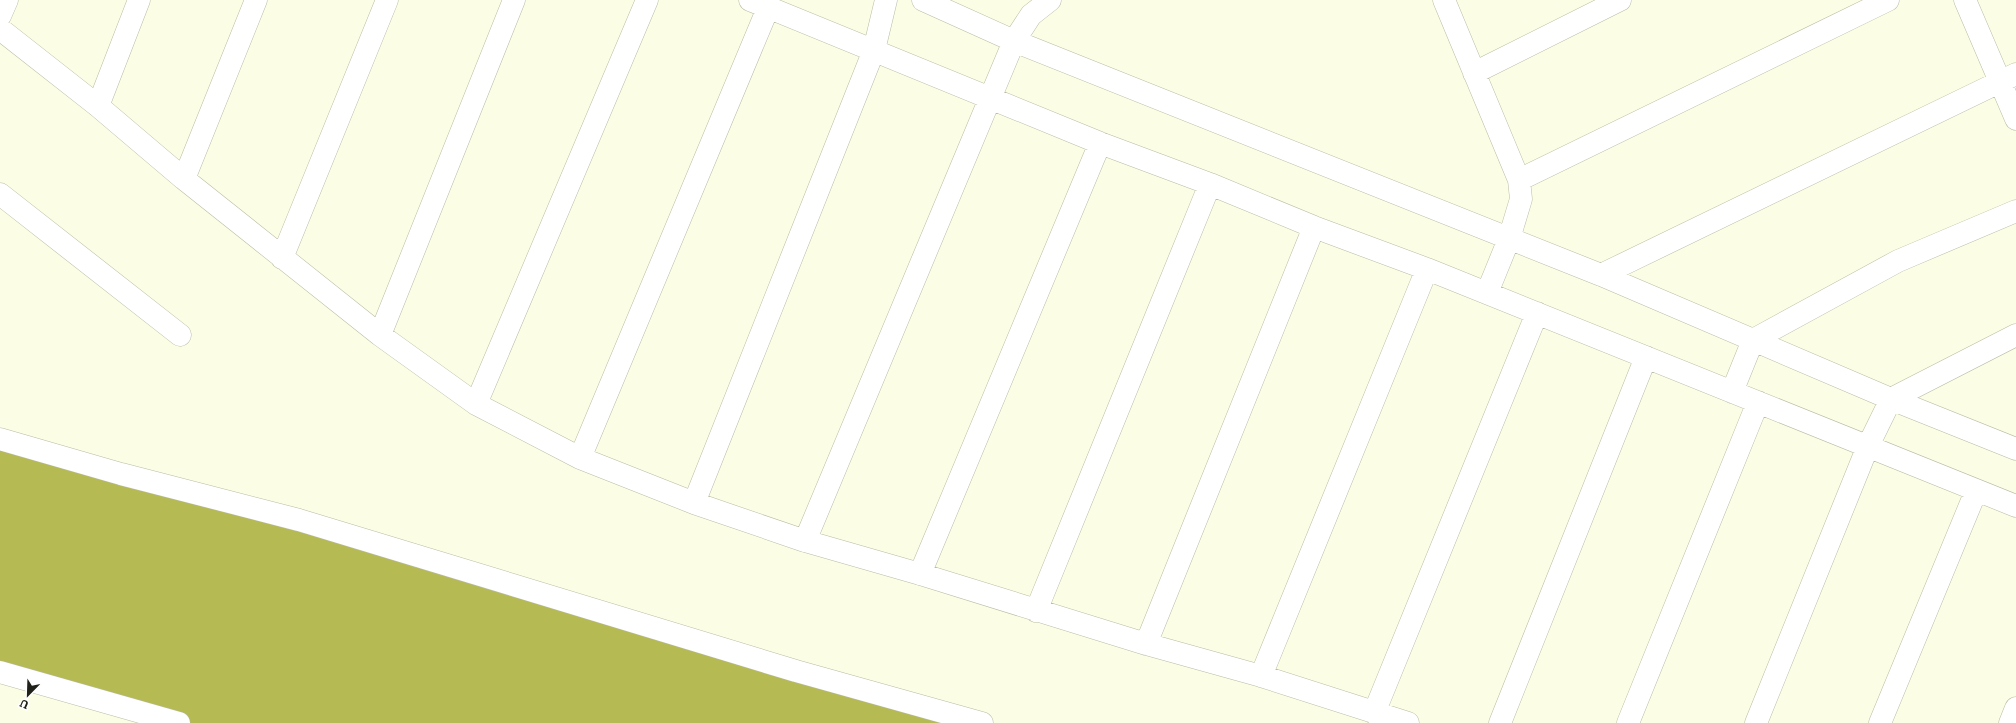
<svg xmlns="http://www.w3.org/2000/svg" width="2016" height="723" font-family="Literata,serif">
<rect width="100%" height="100%" fill="#fbfde5"/>
<path fill="#b5ba52" d="M 0,439 L 992,723 L 179,723 L 0,672 Z"/>
<g fill="none" stroke-linecap="round" stroke-linejoin="round">
<g stroke="#babca6" stroke-width="23">
<path id="minor" d="M 750,0 L 1100,143 L 1210,184 L 1314,227 L 1427,269 L 2016,506
M 923,0 L 1014,41 L 1601,275 L 1891,399 L 2016,449
M 1444,0 L 1519,180 L 1521,199 L 1509,239 L 1487,293
M 1965,0 L 2016,119
M 0,16 L 7,0
M 0,29 L 98,106 L 184,179 L 380,335 L 476,404 L 580,458 L 694,503 L 805,541 L 920,574 L 1146,644 L 1261,676 L 1408,723
M 1474,73 L 1620,0
M 98,106 L 139,0
M 184,179 L 256,0
M 1519,180 L 1888,0
M 0,194 L 180,335
M 282,258 L 387,0
M 1601,275 L 2016,74
M 380,335 L 514,0
M 1732,392 L 1753,340 L 1898,261 L 2016,211
M 476,404 L 647,0
M 0,439 L 121,474 L 299,520 L 796,671 L 982,723
M 580,458 L 768,8
M 694,503 L 874,50 L 886,0
M 805,541 L 1014,41 L 1031,15 L 1050,0
M 920,574 L 1100,143
M 1036,611 L 1210,184
M 1146,644 L 1314,227
M 0,672 L 179,723
M 1261,676 L 1427,269
M 1374,713 L 1537,313
M 1500,723 L 1646,357
M 1628,723 L 1758,402
M 1756,723 L 1868,446 L 1891,399 L 2016,335
M 1880,723 L 1976,491
M 2010,723 L 2016,708"/>
</g>
<use href="#minor" stroke="#fff" stroke-width="22"/>
</g>
<g transform="translate(28 695) rotate(203)" stroke="#ffffff" stroke-width="3" paint-order="stroke">
<path d="M0-3L7 15L0 10L-7 15Z" fill="#202118"/>
<text y="-6" font-size="11" font-weight="bold" text-anchor="middle" fill="#202118">U</text>
</g>
</svg>
